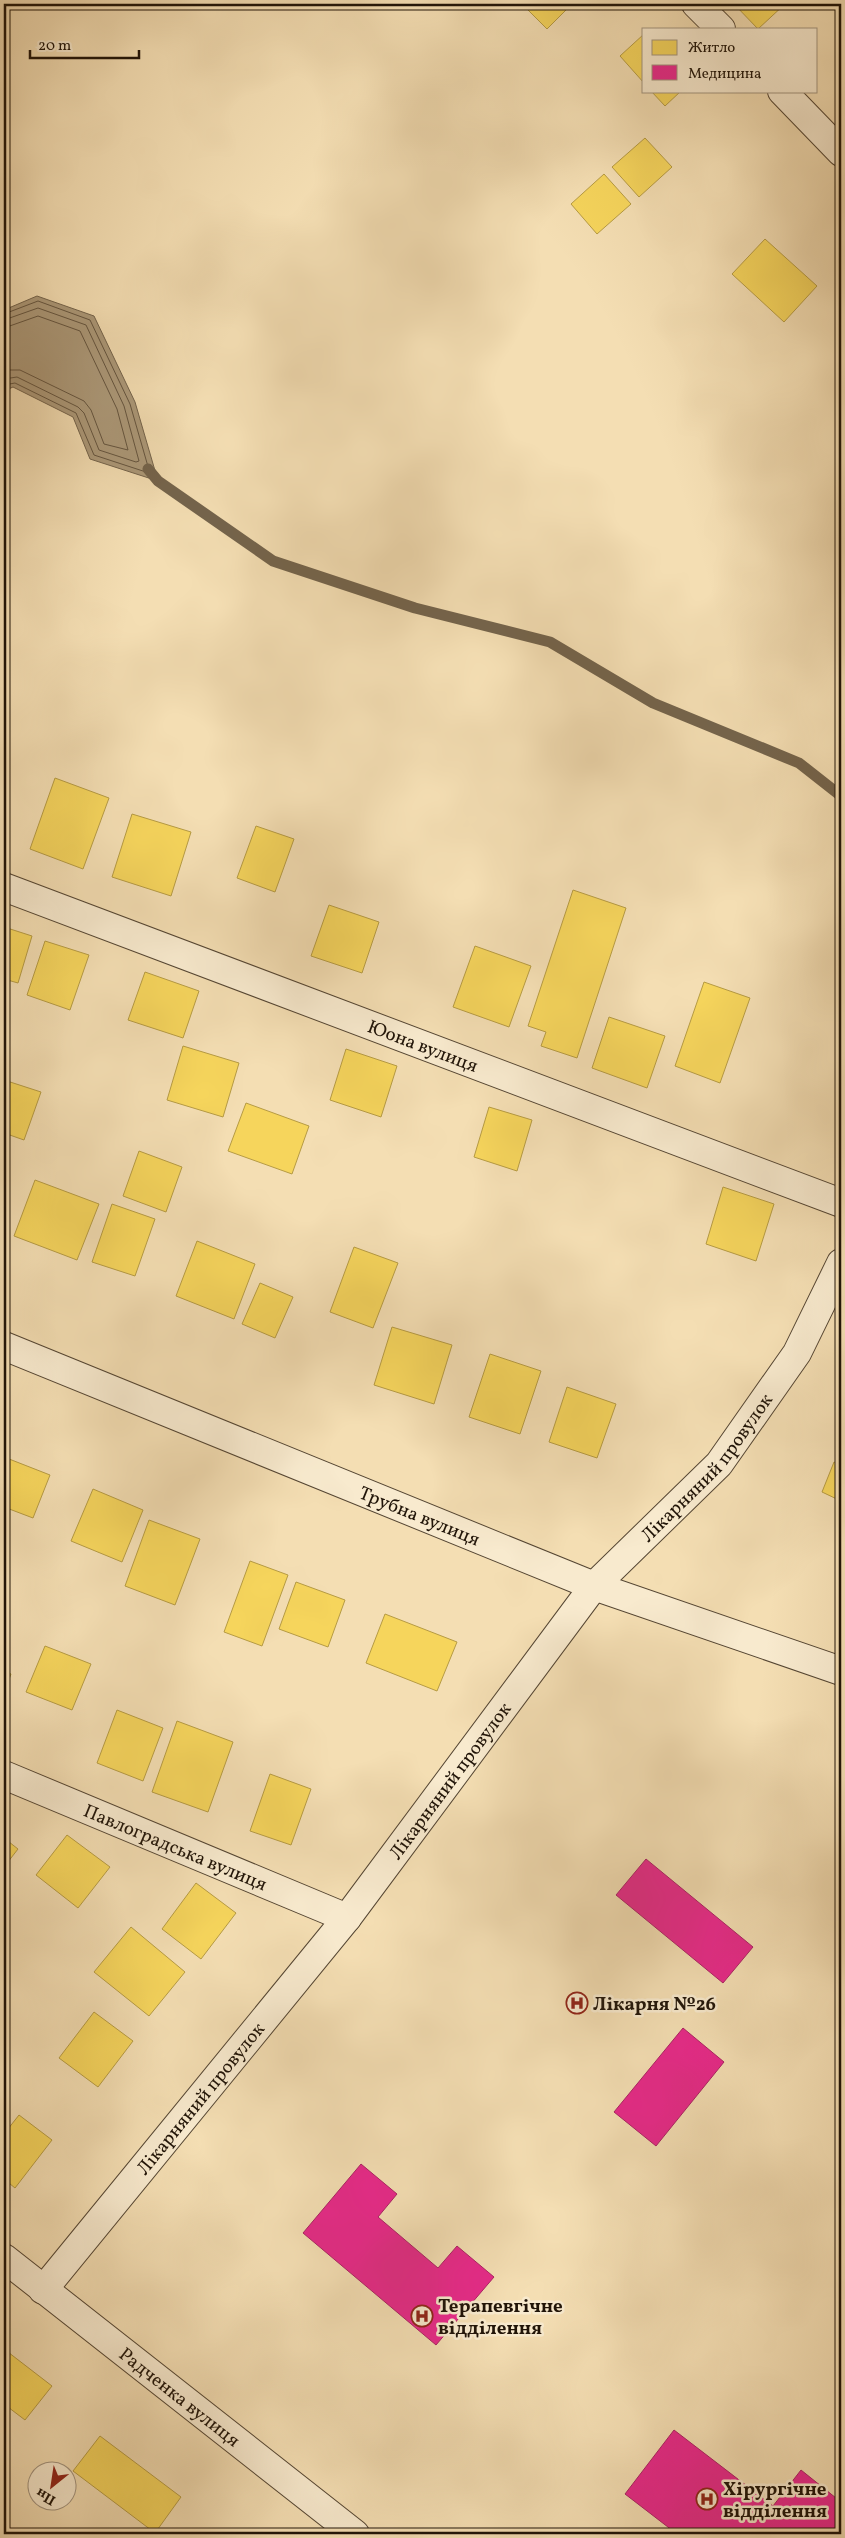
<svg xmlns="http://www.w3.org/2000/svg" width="845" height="2538" font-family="Vollkorn,serif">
<rect width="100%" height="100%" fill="#f4deb3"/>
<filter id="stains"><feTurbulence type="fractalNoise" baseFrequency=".004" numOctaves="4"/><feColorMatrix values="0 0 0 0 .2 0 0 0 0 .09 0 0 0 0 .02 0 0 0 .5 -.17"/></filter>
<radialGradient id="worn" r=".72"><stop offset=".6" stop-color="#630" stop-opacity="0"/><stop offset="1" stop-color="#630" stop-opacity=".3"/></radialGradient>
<path fill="#ac9979" stroke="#74644c" d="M 37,296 L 94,316 L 135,402 L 158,481 L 90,459 L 73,417 L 13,387 L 4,391 L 4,310 Z"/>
<path fill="#f6d55c" stroke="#b69b43" d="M 522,4 L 572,4 L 547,29 Z
M 734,4 L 785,4 L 758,29 Z
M 644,34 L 644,83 L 620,56 Z
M 651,91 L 681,91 L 665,106 Z
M 645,138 L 672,167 L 639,197 L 612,167 Z
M 604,174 L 631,204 L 597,234 L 571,204 Z
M 765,239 L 817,286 L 784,322 L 732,274 Z
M 55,778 L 109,798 L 83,869 L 30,849 Z
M 132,814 L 191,832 L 171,896 L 112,877 Z
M 256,826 L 294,839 L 275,892 L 237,878 Z
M 573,890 L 626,908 L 577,1058 L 541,1046 L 546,1032 L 528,1026 Z
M 329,905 L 379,922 L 362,973 L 311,956 Z
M 4,927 L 32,936 L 18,983 L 4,979 Z
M 45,941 L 89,955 L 70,1010 L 27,995 Z
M 475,946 L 531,966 L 509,1027 L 453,1007 Z
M 145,972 L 199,991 L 183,1038 L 128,1020 Z
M 704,982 L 750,998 L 720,1083 L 675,1066 Z
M 609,1017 L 665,1036 L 647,1088 L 592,1068 Z
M 183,1046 L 239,1063 L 223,1117 L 167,1100 Z
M 346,1049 L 397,1066 L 381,1117 L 330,1100 Z
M 4,1080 L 41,1092 L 24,1140 L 4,1133 Z
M 246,1103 L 309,1126 L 292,1174 L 228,1151 Z
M 489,1107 L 532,1120 L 517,1171 L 474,1157 Z
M 139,1151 L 182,1167 L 166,1212 L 123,1196 Z
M 35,1180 L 99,1204 L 77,1260 L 14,1236 Z
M 723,1187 L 774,1204 L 756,1261 L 706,1244 Z
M 112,1204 L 155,1219 L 135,1276 L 92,1262 Z
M 197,1241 L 255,1264 L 234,1319 L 176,1296 Z
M 354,1247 L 398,1263 L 373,1328 L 330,1312 Z
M 260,1283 L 293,1297 L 275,1338 L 242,1324 Z
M 392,1327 L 452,1345 L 434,1404 L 374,1385 Z
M 490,1354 L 541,1371 L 520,1434 L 469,1417 Z
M 567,1387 L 616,1404 L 597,1458 L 549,1442 Z
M 4,1457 L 50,1475 L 33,1518 L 4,1507 Z
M 834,1462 L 841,1465 L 841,1501 L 822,1492 Z
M 93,1489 L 143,1510 L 122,1562 L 71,1541 Z
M 149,1520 L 200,1539 L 175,1605 L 125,1586 Z
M 250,1561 L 288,1575 L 262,1646 L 224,1632 Z
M 296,1582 L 345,1600 L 328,1647 L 279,1629 Z
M 385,1614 L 457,1642 L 437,1691 L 366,1663 Z
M 45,1646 L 91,1664 L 72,1710 L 26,1692 Z
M 4,1671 L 11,1674 L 4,1693 Z
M 117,1710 L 163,1728 L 143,1781 L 97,1763 Z
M 177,1721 L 233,1742 L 208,1812 L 152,1792 Z
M 270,1774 L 311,1789 L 291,1845 L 250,1831 Z
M 67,1835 L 110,1867 L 78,1908 L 36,1875 Z
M 4,1838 L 18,1849 L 4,1867 Z
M 196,1883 L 236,1913 L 201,1959 L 162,1929 Z
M 131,1927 L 185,1972 L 149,2016 L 94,1972 Z
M 94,2012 L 133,2041 L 98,2087 L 59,2058 Z
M 19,2115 L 52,2140 L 15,2188 L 4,2179 L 4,2134 Z
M 4,2349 L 52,2386 L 25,2420 L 4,2404 Z
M 100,2436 L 181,2497 L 155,2533 L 73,2471 Z"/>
<path fill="#e7298a" stroke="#ab2363" d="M 646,1859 L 753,1947 L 723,1983 L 616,1895 Z
M 683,2028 L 724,2062 L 656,2146 L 614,2112 Z
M 361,2164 L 397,2194 L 378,2217 L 438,2268 L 457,2246 L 494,2277 L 436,2345 L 303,2233 Z
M 674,2430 L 773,2506 L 801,2470 L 841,2502 L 841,2534 L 677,2534 L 625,2494 Z"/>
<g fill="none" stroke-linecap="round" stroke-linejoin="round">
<path stroke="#665640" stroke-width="1" d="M 4,314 L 38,301 L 90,320 L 130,404 L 149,470 L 146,472 L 94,455 L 76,413 L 15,383 L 4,385
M 4,320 L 38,308 L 86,325 L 124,406 L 139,461 L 136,462 L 99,450 L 84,413 L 78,407 L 17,377 L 4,379
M 4,328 L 38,316 L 80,331 L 117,409 L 128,450 L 104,444 L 91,410 L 84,401 L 20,370 L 4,370"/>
<path stroke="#74644c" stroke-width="11" d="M 148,469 L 158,481 L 273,561 L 415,608 L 550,642 L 653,703 L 799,763 L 841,796"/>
<g stroke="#554633" stroke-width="30">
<g id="minor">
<path d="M 696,4 L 721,29"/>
<path d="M 782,91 L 841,152"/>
<path id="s1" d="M 4,887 L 841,1203"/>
<path id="s2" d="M 4,1775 L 347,1918"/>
<path id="s3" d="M 4,2258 L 355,2534"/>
<path id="s4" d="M 43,2290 L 347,1918 L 594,1586 L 719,1464 L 797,1353 L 841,1263"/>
</g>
</g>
<g stroke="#554633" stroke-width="30">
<g id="tertiary">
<path id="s5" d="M 4,1346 L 594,1586 L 841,1671"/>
</g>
</g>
<use href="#minor" stroke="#f8eace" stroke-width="28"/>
<use href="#tertiary" stroke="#f8eace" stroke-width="28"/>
</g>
<defs>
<g id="hospital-ring" transform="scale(1.125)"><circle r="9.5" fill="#f8eace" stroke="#8f2418" stroke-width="1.5"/><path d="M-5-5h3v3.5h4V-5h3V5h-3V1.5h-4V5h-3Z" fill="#8f2418"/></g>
</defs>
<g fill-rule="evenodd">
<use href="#hospital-ring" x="577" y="2003"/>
<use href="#hospital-ring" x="422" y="2316"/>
<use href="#hospital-ring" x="707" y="2499"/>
</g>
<g text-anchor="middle" stroke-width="5" stroke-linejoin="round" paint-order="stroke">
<g font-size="19" fill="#201408" stroke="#f8eace">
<text dy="7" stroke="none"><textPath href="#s1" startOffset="448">Юона вулиця</textPath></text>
<text dy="7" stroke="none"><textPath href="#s4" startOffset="1058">Лікарняний провулок</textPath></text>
<text dy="7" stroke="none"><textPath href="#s5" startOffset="449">Трубна вулиця</textPath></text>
<text dy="7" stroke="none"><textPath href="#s4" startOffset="652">Лікарняний провулок</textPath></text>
<text dy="7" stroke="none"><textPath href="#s2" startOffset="186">Павлоградська вулиця</textPath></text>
<text dy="7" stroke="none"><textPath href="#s4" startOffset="248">Лікарняний провулок</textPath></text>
<text dy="7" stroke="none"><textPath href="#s3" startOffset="224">Радченка вулиця</textPath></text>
</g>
<g font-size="19" font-weight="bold" fill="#201408" stroke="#f8eace" text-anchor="start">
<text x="593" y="2010">Лікарня №26</text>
<text x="438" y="2312">Терапевгічне<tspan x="438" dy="22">відділення</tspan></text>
<text x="723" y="2495">Хірургічне<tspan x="723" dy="22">відділення</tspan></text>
</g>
</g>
<rect width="845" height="2538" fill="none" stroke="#f4deb3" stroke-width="20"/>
<rect x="5" y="5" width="835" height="2528" fill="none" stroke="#201408" stroke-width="2.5"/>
<rect x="10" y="10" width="825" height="2518" fill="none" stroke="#201408"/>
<rect x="642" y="28" width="175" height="65" fill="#f8eace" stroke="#a2947f"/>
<rect x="652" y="40" width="25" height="15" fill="#f6d55c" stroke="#a2947f"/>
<text x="688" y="52" font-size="15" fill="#201408">Житло</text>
<rect x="652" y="65" width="25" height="15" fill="#e7298a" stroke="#a2947f"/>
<text x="688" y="78" font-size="15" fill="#201408">Медицина</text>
<g transform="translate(52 2486) rotate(210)"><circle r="24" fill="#f8eace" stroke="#a2947f"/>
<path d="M0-4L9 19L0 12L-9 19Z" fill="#8f2418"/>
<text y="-8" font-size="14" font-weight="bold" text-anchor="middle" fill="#201408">Пн</text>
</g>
<path d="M30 50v8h109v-8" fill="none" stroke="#201408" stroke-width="2.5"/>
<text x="38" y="50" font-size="15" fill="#201408" stroke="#f8eace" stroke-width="4" paint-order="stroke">20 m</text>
<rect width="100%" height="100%" filter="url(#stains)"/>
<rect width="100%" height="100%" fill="url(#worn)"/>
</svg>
